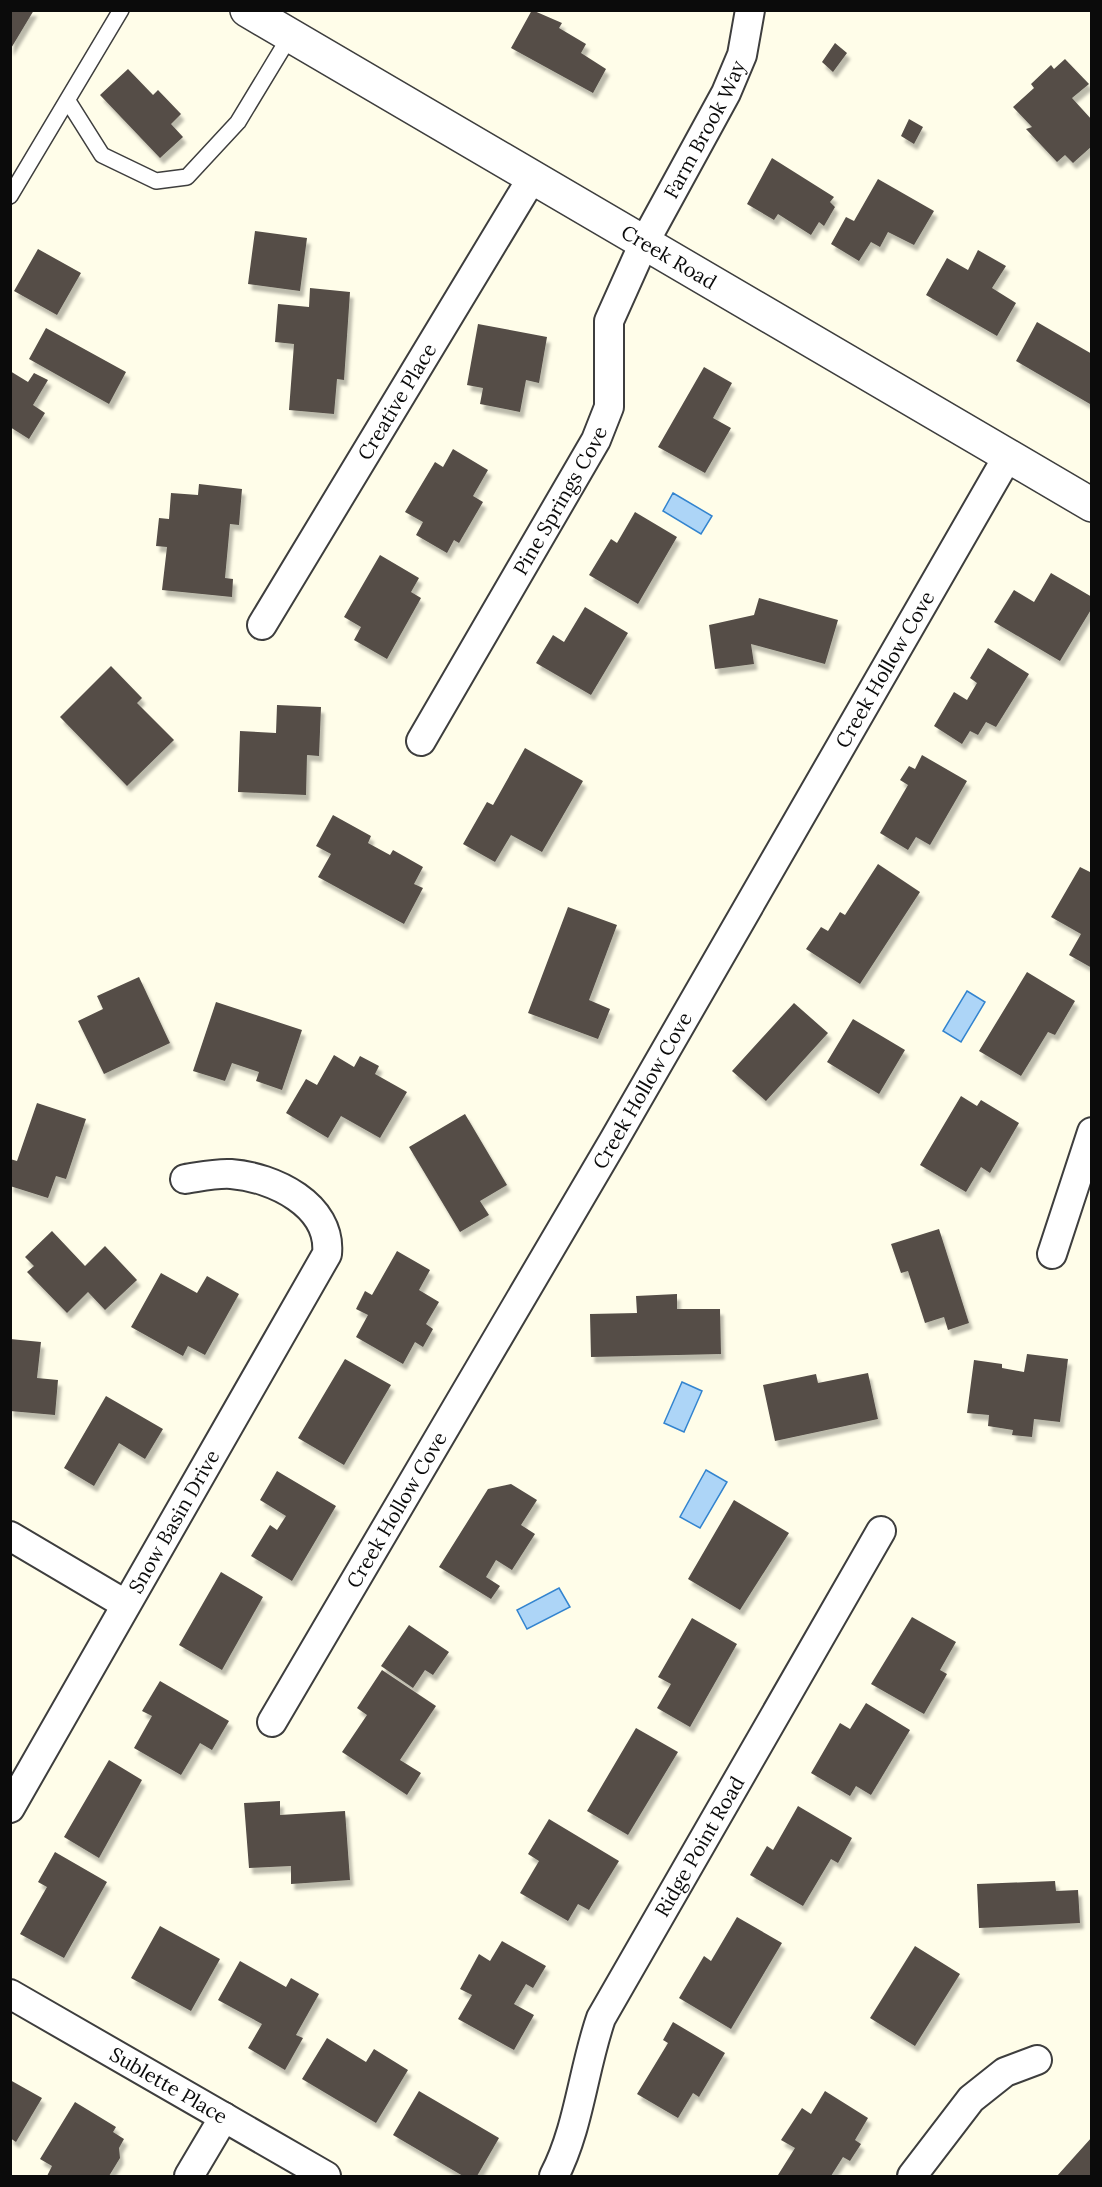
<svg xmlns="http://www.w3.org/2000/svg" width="1102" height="2187" font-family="Lora,serif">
<defs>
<filter id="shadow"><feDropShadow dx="3.5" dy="6" stdDeviation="1.5" flood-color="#0004"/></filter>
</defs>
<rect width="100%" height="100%" fill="#fffde9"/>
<path fill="#add5f7" stroke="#3384cf" stroke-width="1.5" d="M 673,493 L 712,516 L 701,534 L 663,511 Z
M 967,991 L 985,1002 L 961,1042 L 943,1031 Z
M 682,1382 L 702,1391 L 684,1432 L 664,1423 Z
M 706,1470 L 727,1482 L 700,1528 L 680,1517 Z
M 559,1588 L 570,1607 L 527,1629 L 517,1610 Z"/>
<path fill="#544d47" filter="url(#shadow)" d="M 10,10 L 34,10 L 10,50 Z
M 532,10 L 562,23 L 559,28 L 586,44 L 581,53 L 606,69 L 593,93 L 511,48 Z
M 835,43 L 847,53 L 833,72 L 822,62 Z
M 1065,59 L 1089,84 L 1072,98 L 1092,120 L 1092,146 L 1073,163 L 1065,155 L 1057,162 L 1026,129 L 1032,127 L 1013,107 L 1034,88 L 1031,84 L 1051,65 L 1054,69 Z
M 128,69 L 153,95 L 158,90 L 181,114 L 171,124 L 183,137 L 160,158 L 100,95 Z
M 909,119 L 923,127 L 914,144 L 901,136 Z
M 772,158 L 834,197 L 830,202 L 835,207 L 824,226 L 819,222 L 811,235 L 778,214 L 774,220 L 747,204 Z
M 878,179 L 934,211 L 914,245 L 888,232 L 880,247 L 871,242 L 859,261 L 831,244 L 846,217 L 854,221 Z
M 255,231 L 307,238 L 300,291 L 248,284 Z
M 38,249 L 81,273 L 57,315 L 14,291 Z
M 978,250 L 1006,266 L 992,288 L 1016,303 L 997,336 L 926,295 L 947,258 L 968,270 Z
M 310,288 L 350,292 L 344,380 L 337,379 L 334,414 L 289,410 L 294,344 L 275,342 L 278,304 L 309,307 Z
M 1037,322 L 1092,354 L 1090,404 L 1016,361 Z
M 478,324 L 547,337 L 539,383 L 526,380 L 520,412 L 480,404 L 483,388 L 467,385 Z
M 46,328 L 126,372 L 109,404 L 29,359 Z
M 704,367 L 732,383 L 713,418 L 731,428 L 705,473 L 658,447 Z
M 10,371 L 28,382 L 34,373 L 48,380 L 33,405 L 45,413 L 29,439 L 10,427 Z
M 453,449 L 488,470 L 473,496 L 483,502 L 459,543 L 454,540 L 447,553 L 416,535 L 423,522 L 405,512 L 435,462 L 443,467 Z
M 199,484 L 242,489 L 239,525 L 230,524 L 225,578 L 233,579 L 232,597 L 162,590 L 167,547 L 156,546 L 159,518 L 169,519 L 171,493 L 198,495 Z
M 635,512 L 677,537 L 638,604 L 589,575 L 611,539 L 617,543 Z
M 380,555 L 419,578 L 411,592 L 421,598 L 387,659 L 354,640 L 361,627 L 344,617 Z
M 1051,573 L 1092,597 L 1092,608 L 1060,661 L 994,622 L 1014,590 L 1034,602 Z
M 759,598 L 838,620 L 825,664 L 751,644 L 754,664 L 715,669 L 709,625 L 754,615 Z
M 585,607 L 628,633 L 591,695 L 536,663 L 553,635 L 564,642 Z
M 988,648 L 1029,674 L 996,727 L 986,722 L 978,735 L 970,731 L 962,744 L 934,726 L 954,692 L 967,700 L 977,683 L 970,678 Z
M 111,666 L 142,698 L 137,703 L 174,740 L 127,786 L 60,717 Z
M 277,705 L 321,707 L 319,756 L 307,755 L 306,795 L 238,792 L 240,731 L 276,733 Z
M 525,748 L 583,781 L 542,852 L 511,835 L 495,862 L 463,844 L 487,802 L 493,805 Z
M 922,755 L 967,781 L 930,845 L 916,837 L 908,850 L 880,833 L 908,785 L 900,780 L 909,766 L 915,769 Z
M 333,815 L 371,836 L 368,843 L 390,855 L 393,850 L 423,867 L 414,884 L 423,888 L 404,924 L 318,877 L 331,854 L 316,846 Z
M 878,864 L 920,892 L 860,984 L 806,949 L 821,927 L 828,931 L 840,912 L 845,915 Z
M 1080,867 L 1092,873 L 1092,968 L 1069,955 L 1081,934 L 1051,917 Z
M 568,907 L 617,925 L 589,1000 L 610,1009 L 598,1039 L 528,1013 Z
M 1027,972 L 1075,1001 L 1055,1035 L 1048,1032 L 1021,1076 L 979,1051 Z
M 139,977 L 170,1043 L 104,1074 L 78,1021 L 103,1009 L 97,996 Z
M 216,1002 L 302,1030 L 282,1090 L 256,1081 L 259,1072 L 232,1063 L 225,1081 L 193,1071 Z
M 794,1003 L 828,1033 L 766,1101 L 732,1071 Z
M 853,1019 L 905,1050 L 879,1094 L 827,1062 Z
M 334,1055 L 354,1067 L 360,1056 L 379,1066 L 375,1074 L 407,1092 L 380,1138 L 341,1116 L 328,1138 L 286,1113 L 306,1079 L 317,1085 Z
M 961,1096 L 977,1106 L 981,1100 L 1019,1123 L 990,1173 L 981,1167 L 966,1192 L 920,1165 Z
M 37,1103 L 86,1119 L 66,1179 L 56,1176 L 48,1198 L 10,1186 L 10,1159 L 17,1161 Z
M 465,1114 L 507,1185 L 480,1201 L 489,1215 L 460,1232 L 409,1147 Z
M 939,1229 L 969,1323 L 948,1330 L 944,1317 L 925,1323 L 908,1271 L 901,1273 L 891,1244 Z
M 52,1231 L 85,1266 L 105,1246 L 137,1280 L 105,1310 L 88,1292 L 67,1313 L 27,1272 L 34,1266 L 25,1257 Z
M 397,1251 L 430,1270 L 419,1290 L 439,1302 L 426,1324 L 433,1329 L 423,1347 L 415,1342 L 403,1364 L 356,1337 L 368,1315 L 356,1309 L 365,1291 L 372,1295 Z
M 161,1273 L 197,1293 L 207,1276 L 239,1294 L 205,1355 L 188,1346 L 183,1356 L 131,1327 Z
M 677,1294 L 677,1309 L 720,1309 L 721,1354 L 591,1357 L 590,1314 L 637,1313 L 636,1296 Z
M 10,1339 L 41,1342 L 37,1378 L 58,1380 L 55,1415 L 10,1411 Z
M 1027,1354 L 1068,1359 L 1060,1422 L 1034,1419 L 1032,1437 L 1012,1435 L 1013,1430 L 988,1426 L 989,1415 L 967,1413 L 974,1360 L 1002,1364 L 1002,1368 L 1024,1372 Z
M 345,1359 L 391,1385 L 344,1465 L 298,1438 Z
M 868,1373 L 878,1419 L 775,1441 L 763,1385 L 816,1374 L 818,1383 Z
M 106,1396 L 163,1429 L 145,1459 L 119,1443 L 94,1486 L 64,1468 Z
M 277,1471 L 336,1506 L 292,1581 L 251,1556 L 270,1525 L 277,1530 L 286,1516 L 260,1500 Z
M 511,1484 L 537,1500 L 521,1525 L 535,1534 L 512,1570 L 496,1560 L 486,1577 L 500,1586 L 491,1599 L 439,1567 L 488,1489 Z
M 734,1500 L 789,1533 L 740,1610 L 688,1579 Z
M 221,1572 L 263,1597 L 222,1670 L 179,1645 Z
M 912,1617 L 956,1642 L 940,1670 L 947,1674 L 924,1714 L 871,1684 Z
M 692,1618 L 737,1644 L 690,1727 L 657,1708 L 671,1684 L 658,1677 Z
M 409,1625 L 449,1652 L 433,1675 L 425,1670 L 413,1688 L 381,1666 Z
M 382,1670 L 436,1706 L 400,1760 L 421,1773 L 407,1795 L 342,1752 L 367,1715 L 357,1708 Z
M 160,1681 L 229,1721 L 212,1750 L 200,1743 L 181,1775 L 134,1748 L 152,1716 L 142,1711 Z
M 866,1703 L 910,1730 L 871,1795 L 856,1786 L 850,1796 L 811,1773 L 840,1723 L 850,1729 Z
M 636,1728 L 678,1752 L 628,1835 L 587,1811 Z
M 109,1760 L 142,1780 L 99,1858 L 64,1837 Z
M 280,1801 L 280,1815 L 345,1811 L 350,1880 L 291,1884 L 291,1866 L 249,1868 L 244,1803 Z
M 798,1806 L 852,1838 L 838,1863 L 831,1859 L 803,1906 L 750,1875 L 767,1846 L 773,1850 Z
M 549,1819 L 619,1861 L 589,1910 L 578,1904 L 568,1921 L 520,1893 L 539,1861 L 528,1854 Z
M 55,1852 L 107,1882 L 64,1958 L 20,1934 L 47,1887 L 38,1882 Z
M 1055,1881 L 1056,1891 L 1078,1890 L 1080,1923 L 979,1928 L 977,1884 Z
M 737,1917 L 782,1943 L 731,2029 L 679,1998 L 704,1956 L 711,1961 Z
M 160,1926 L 220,1959 L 191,2011 L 131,1978 Z
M 502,1941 L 546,1966 L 533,1988 L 526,1984 L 514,2004 L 534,2015 L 514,2050 L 458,2019 L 472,1995 L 460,1989 L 479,1954 L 490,1961 Z
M 915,1946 L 960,1974 L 915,2046 L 870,2018 Z
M 240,1961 L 286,1987 L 291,1978 L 319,1994 L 296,2035 L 303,2038 L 285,2070 L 248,2048 L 262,2024 L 218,2000 Z
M 673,2022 L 725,2053 L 699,2097 L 693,2093 L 678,2118 L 637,2094 L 668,2043 L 663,2040 Z
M 327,2038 L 366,2062 L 374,2049 L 408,2070 L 376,2123 L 302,2079 Z
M 10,2080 L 42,2098 L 16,2142 L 10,2138 Z
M 419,2091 L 499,2138 L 477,2176 L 463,2176 L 393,2135 Z
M 825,2091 L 868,2118 L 855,2140 L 861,2144 L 850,2161 L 843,2157 L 831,2176 L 781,2176 L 778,2175 L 795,2148 L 781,2140 L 802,2108 L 811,2114 Z
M 75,2102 L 116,2127 L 113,2132 L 124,2139 L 119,2148 L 120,2158 L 109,2176 L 47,2176 L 52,2166 L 40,2159 Z
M 1092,2137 L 1092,2176 L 1057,2176 Z"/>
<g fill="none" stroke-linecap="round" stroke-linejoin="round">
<g stroke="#3e3e3e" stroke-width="18">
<path id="service" d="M 68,101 L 102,155 L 156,181 L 187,177 L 238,122 L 290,36
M 10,196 L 121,10"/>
</g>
<g stroke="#3e3e3e" stroke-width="32">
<g id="minor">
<path id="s1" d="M 262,625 L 532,178"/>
<path id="s2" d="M 421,741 L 596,440 L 609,407 L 609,321 L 644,243 L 726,93 L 742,55 L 750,10"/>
<path d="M 1052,1254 L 1092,1132"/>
<path d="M 10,1536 L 125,1604"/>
<path id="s3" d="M 272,1722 L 614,1140 L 1008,456"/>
<path id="s4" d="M 10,1808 L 327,1254 C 332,1205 273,1177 231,1174 C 216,1173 199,1177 185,1179"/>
<path id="s5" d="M 10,1994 L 326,2176"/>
<path d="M 189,2176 L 224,2117"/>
<path id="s6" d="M 554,2176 C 579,2128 583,2070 601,2018 L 881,1531"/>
<path d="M 912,2176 L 971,2099 L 1005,2072 L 1037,2060"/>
</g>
</g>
<g stroke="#3e3e3e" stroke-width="36">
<g id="tertiary">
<path id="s7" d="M 247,10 L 1092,505"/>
</g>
</g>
<use href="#service" stroke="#fff" stroke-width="15"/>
<use href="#minor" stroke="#fff" stroke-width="28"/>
<use href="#tertiary" stroke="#fff" stroke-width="33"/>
</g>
<g text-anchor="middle" stroke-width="6" stroke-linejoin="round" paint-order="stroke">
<g font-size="20" fill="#0b0b0b" stroke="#fff">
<text dy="7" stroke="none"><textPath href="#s2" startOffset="684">Farm Brook Way</textPath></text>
<text dy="7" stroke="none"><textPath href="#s7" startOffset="489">Creek Road</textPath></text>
<text dy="7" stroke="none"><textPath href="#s1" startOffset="261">Creative Place</textPath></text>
<text dy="7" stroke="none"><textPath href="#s2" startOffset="278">Pine Springs Cove</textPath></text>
<text dy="7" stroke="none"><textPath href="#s3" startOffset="1218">Creek Hollow Cove</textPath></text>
<text dy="7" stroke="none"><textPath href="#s3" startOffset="732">Creek Hollow Cove</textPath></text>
<text dy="7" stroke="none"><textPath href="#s3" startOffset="246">Creek Hollow Cove</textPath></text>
<text dy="7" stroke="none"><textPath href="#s4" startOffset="330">Snow Basin Drive</textPath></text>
<text dy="7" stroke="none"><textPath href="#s6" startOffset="363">Ridge Point Road</textPath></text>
<text dy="7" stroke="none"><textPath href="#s5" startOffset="183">Sublette Place</textPath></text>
</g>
</g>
<rect width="1102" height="2187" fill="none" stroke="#0b0b0b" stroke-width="24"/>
</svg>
